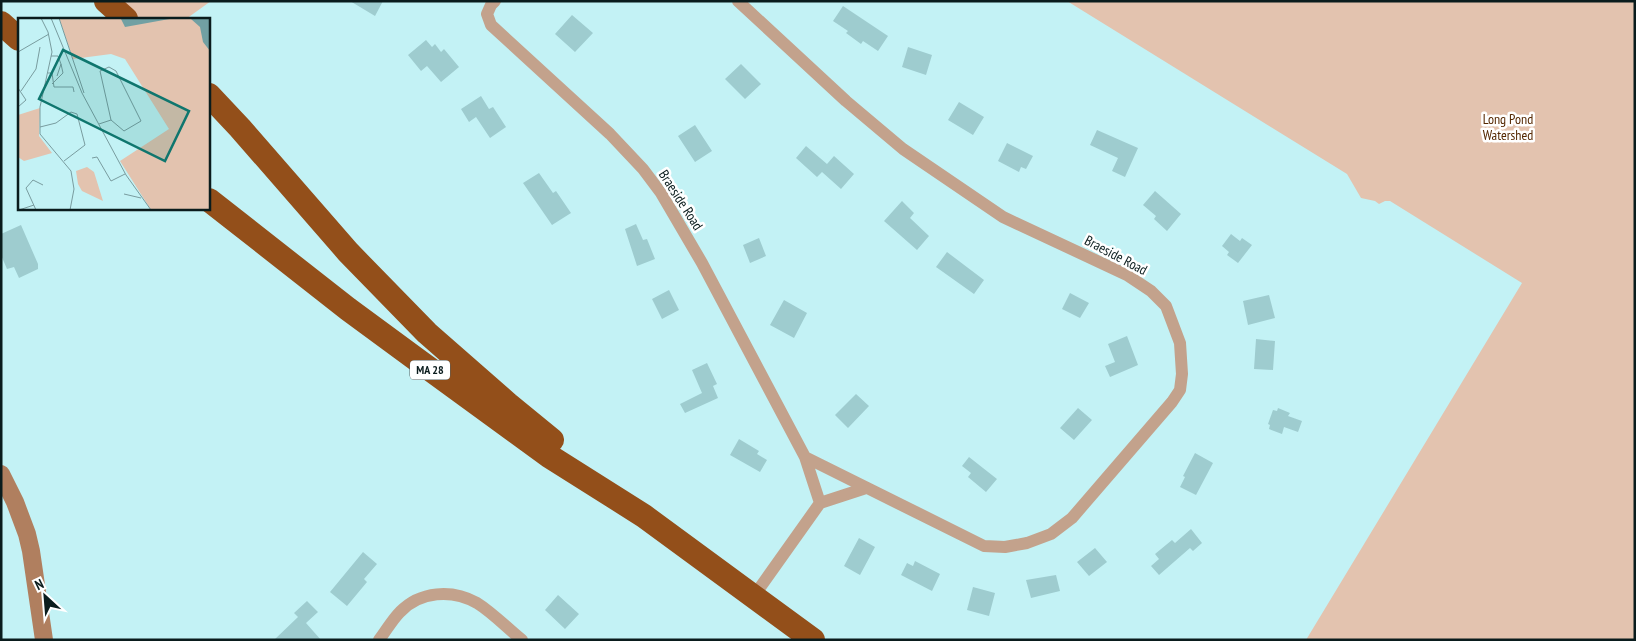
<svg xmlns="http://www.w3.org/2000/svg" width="1636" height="641" font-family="'PT Sans Narrow',sans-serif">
<rect width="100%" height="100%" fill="#c3f2f5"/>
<path fill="#e3c3af" d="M 106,1 L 211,1 L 186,19 L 126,19 Z
M 1067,1 L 1635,1 L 1635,640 L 1306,640 L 1522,283 L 1390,201 L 1385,201 L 1379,204 L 1375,201 L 1361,198 L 1347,174 Z"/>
<path fill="#9ecccf" d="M 350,1 L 383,1 L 375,16 Z
M 843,6 L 888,36 L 878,51 L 863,41 L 861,44 L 846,33 L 848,31 L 833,21 Z
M 572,15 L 593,33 L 575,52 L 555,34 Z
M 426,40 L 432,47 L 435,44 L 441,52 L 444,49 L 459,67 L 441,82 L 427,66 L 421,71 L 408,55 Z
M 908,47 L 932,55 L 926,75 L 902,67 Z
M 741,64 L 761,84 L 745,99 L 725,79 Z
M 481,96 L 489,109 L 493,107 L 506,127 L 490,138 L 476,117 L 469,122 L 461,109 Z
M 959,102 L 984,117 L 973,135 L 948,120 Z
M 695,125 L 712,151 L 695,162 L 678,136 Z
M 1097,130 L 1138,148 L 1125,177 L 1112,171 L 1118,158 L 1090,145 Z
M 1007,143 L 1033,156 L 1026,169 L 1021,167 L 1019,172 L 998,161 Z
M 806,146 L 827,164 L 834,156 L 854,174 L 841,189 L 822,172 L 817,177 L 796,158 Z
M 539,173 L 553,193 L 556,191 L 571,213 L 552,225 L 523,183 Z
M 1155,191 L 1181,214 L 1167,231 L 1154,219 L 1156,216 L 1143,205 Z
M 902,201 L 914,213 L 910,218 L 929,236 L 917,250 L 884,221 Z
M 636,224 L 643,240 L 647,239 L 655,259 L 637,266 L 625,229 Z
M 21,225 L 38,264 L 38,269 L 19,278 L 14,267 L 7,269 L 1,255 L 1,234 Z
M 1231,234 L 1240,241 L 1242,238 L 1252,245 L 1238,263 L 1227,255 L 1229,252 L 1222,246 Z
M 759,238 L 766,256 L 750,263 L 743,245 Z
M 947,252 L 984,280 L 974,294 L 936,267 Z
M 669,290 L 679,310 L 662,319 L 652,299 Z
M 1070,293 L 1089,303 L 1080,318 L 1062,309 Z
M 1269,295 L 1275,318 L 1248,325 L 1243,301 Z
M 784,300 L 807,313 L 794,338 L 770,325 Z
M 1127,336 L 1138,365 L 1110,377 L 1105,366 L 1115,362 L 1108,344 Z
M 1256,339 L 1275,341 L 1273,370 L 1254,369 Z
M 707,363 L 717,384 L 713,386 L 718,398 L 685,413 L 680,404 L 702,393 L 692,370 Z
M 856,394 L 869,406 L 848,428 L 835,415 Z
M 1078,408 L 1092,420 L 1074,440 L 1060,428 Z
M 1278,408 L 1290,413 L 1288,416 L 1302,421 L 1298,432 L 1284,427 L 1282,434 L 1269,429 L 1270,425 L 1268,424 L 1273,410 L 1277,411 Z
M 739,439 L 759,451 L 757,454 L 767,460 L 760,472 L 730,455 Z
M 1195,453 L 1213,463 L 1196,495 L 1180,487 L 1185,477 L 1183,476 Z
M 969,457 L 997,479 L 986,492 L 968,477 L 971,473 L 962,466 Z
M 1191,529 L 1202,543 L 1193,551 L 1190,548 L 1159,575 L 1151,566 L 1159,559 L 1155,554 L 1172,540 L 1175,543 Z
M 859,538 L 875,547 L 860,575 L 844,566 Z
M 1095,548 L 1107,562 L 1089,576 L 1077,562 Z
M 363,552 L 377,564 L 364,579 L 367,582 L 347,606 L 330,592 Z
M 915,561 L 940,574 L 932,591 L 901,575 L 907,563 L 913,566 Z
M 1056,575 L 1060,591 L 1031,598 L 1026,580 Z
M 973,587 L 995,593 L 989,616 L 967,610 Z
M 558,595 L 579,614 L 565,629 L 545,610 Z
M 307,601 L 318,612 L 306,623 L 321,640 L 274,640 L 298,617 L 294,613 Z"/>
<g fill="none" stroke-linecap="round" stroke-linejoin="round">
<path stroke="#c3a28c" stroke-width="12" d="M 495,1 L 491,5 L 487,14 L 491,25 L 610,134 L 643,169 L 661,193 L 702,263 L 805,457 L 984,546 L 1005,547 L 1027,543 L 1051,534 L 1072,518 L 1172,402 L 1180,390 L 1182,374 L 1180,343 L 1166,306 L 1151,291 L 1127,275 L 1003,217 L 903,149 L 846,101 L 738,1
M 805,457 L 820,503
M 754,596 L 820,503 L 866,488
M 379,640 C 386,631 392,620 400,612 C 420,591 452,589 477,603 C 493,613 507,628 522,640"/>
<path stroke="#b07f5f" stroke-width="18" d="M 1,474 L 15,502 L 27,534 L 31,551 L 44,640"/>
<path stroke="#934f1a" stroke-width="24" d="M 106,1 L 126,19
M 1,23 L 19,39
M 209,95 L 240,128 L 348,252 L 427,333 L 508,404 L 552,440
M 209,200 L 348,309 L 416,359 L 549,456 L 644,516 L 813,640"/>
</g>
<g text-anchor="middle" stroke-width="5" stroke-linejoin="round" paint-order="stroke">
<rect fill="#fff" stroke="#546061" stroke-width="1" x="410" y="360.5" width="40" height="19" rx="4"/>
<g font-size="12" font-weight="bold" fill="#0a1c1d">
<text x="430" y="374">MA 28</text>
</g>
<g font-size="14" fill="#552802" stroke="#fff">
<text x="1508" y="124">Long Pond<tspan x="1508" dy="16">Watershed</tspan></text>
</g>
<g font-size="14" fill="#0a1c1d" stroke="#fff">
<text transform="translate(681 200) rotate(57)" y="5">Braeside Road</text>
<text transform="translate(1116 255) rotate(28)" y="5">Braeside Road</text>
</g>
</g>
<g transform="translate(18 18)">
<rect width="192" height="192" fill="#c3f2f5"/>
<path d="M 41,0 L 192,0 L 192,192 L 133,192 L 102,143 L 151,111 L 107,41 L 93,36 L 55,41 ZM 22,90 L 21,118 L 34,135 L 6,143 L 0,139 L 0,97 ZM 69,149 L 76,154 L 85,183 L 64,173 L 60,166 L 58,153 Z" fill="#e3c3af"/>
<path d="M 157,0 L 107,9 L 103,1 L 167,0 ZM 192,0 L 193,0 L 192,33 L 185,24 L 182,9 L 173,1 Z" fill="#71a0a3"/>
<path fill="none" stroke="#799c9f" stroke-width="1" d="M 23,0 L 30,14 L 34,34 L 22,89 L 22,116 L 53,153 L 56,171 L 52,192M 33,0 L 64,75 L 108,157 L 133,192M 41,0 L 66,75M 0,34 L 31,16M 33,38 L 40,38 L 43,46M 30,55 L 34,55 L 36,69 L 55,69 L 56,74M 34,66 L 45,55 L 43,46 L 39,58M 0,70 L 8,82 L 0,89M 3,73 L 18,51 L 22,29M 81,106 L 93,102 L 106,113 L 123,103 L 98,53 L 91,49 L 82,53 L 93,102M 22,109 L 38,105 L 53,94 L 59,96 L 67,127 L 46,143M 74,140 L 79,139 L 93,163 L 107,156M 106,176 L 123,180M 1,192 L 16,187M 18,192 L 8,170 L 15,162 L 25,167"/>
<path fill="#0f766e" fill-opacity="0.15" stroke="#0f766e" stroke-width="2.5" d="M 45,32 L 171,93 L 147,143 L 21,81 Z"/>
<rect width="192" height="192" fill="none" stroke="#0a1c1d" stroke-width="2.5"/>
</g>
<rect width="1636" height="641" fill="none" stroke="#0a1c1d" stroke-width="5"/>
<g transform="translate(45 596) rotate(334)" stroke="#ffffff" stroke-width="4" paint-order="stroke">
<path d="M0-4L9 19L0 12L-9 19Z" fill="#0a1c1d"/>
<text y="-8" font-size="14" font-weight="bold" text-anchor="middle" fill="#0a1c1d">N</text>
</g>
</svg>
